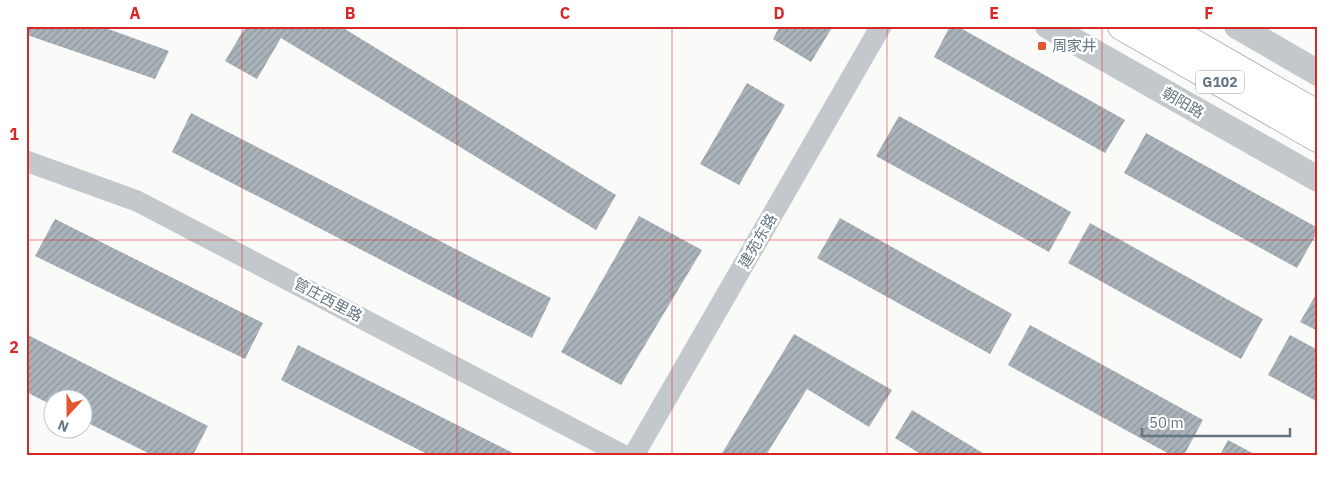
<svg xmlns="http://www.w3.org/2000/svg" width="1344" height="481" font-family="'IBM Plex Sans','Noto Sans SC',sans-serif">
<defs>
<pattern id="building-hatch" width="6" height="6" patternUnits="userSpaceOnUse" patternTransform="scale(1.25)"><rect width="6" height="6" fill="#aab3b9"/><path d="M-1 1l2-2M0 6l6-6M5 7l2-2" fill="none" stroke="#8e969c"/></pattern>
</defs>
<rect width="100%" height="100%" fill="#fafaf8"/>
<path fill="url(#building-hatch)" d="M 30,26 L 100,26 L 169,51 L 155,79 L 27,35 Z
M 246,26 L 340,26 L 616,195 L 596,230 L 281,38 L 257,79 L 225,61 Z
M 780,26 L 833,26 L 811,62 L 773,39 Z
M 950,26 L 957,26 L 1125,120 L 1105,153 L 934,57 Z
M 747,83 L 785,105 L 739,185 L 700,164 Z
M 191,113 L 551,298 L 532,338 L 172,152 Z
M 899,116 L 1071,212 L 1049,252 L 876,156 Z
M 1146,133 L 1318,228 L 1318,231 L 1297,268 L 1124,173 Z
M 639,216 L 702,250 L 621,385 L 561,352 Z
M 840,218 L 1012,314 L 990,354 L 817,258 Z
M 55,219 L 263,323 L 245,359 L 35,256 Z
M 1090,223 L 1263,319 L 1241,359 L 1068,263 Z
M 1318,291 L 1318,331 L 1300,322 Z
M 1030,325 L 1203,420 L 1184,455 L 1171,455 L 1008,365 Z
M 26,334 L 208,426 L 193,455 L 152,455 L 82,420 L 82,398 L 52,398 L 52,405 L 26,392 Z
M 794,334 L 892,390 L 869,427 L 807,389 L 766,455 L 721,455 Z
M 1290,335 L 1318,350 L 1318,402 L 1268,375 Z
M 298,345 L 517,455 L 429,455 L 281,380 Z
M 912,410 L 986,455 L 922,455 L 895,438 Z
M 1228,440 L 1256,455 L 1220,455 Z"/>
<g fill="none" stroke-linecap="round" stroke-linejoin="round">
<g stroke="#b4b9bd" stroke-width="30">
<path id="trunk" d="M 1122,26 L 1318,138
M 1163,26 L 1318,115"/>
</g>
<path stroke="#c3c8cc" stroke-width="21" d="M 26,161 L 137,201 L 623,455
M 634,455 L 881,26"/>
<path stroke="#c3c8cc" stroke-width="26" d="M 1048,26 L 1318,179
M 1237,26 L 1318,73"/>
<use href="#trunk" stroke="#fff" stroke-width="28"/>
</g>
<path fill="none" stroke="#d62828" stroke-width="1" stroke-opacity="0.55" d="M 242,26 L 242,455M 457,26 L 457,455M 672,26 L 672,455M 887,26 L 887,455M 1102,26 L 1102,455M 26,240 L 1318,240"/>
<rect fill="#e4572e" stroke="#fff" stroke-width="2" x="1037" y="41" width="10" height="10" rx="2.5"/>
<g text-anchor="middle" stroke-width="5" stroke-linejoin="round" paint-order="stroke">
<rect fill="#fff" stroke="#939fa8" stroke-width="1" x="1196" y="70.5" width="48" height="23" rx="4"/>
<g font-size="14" font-weight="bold" fill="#657683">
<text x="1220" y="87">G102</text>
</g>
<g font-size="15" fill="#657683" stroke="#fff" text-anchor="start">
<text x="1052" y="51">周家井</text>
</g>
<g font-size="15" fill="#657683" stroke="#fff">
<text transform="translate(1183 103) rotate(30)" y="5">朝阳路</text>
<text transform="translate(758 241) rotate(-60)" y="5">建苑东路</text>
<text transform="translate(328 300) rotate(28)" y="5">管庄西里路</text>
</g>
</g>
<rect width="1344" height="481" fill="none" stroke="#ffffff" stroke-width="55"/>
<g transform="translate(68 414) rotate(201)"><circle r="24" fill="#ffffff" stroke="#c1c8cd"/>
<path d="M0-4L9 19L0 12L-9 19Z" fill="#e4572e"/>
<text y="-8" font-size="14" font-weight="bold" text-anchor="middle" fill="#657683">N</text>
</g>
<path d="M1142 428v8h148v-8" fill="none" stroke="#657683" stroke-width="2.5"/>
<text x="1149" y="428" font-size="15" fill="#657683" stroke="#ffffff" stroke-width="4" paint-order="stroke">50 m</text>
<rect x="28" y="28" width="1288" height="426" fill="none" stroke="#d62828" stroke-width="2"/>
<g font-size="16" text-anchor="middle" font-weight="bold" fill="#d62828">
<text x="135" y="19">A</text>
<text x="350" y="19">B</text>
<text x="565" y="19">C</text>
<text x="779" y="19">D</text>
<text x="994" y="19">E</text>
<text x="1209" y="19">F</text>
<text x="14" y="140">1</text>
<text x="14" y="353">2</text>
</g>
</svg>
